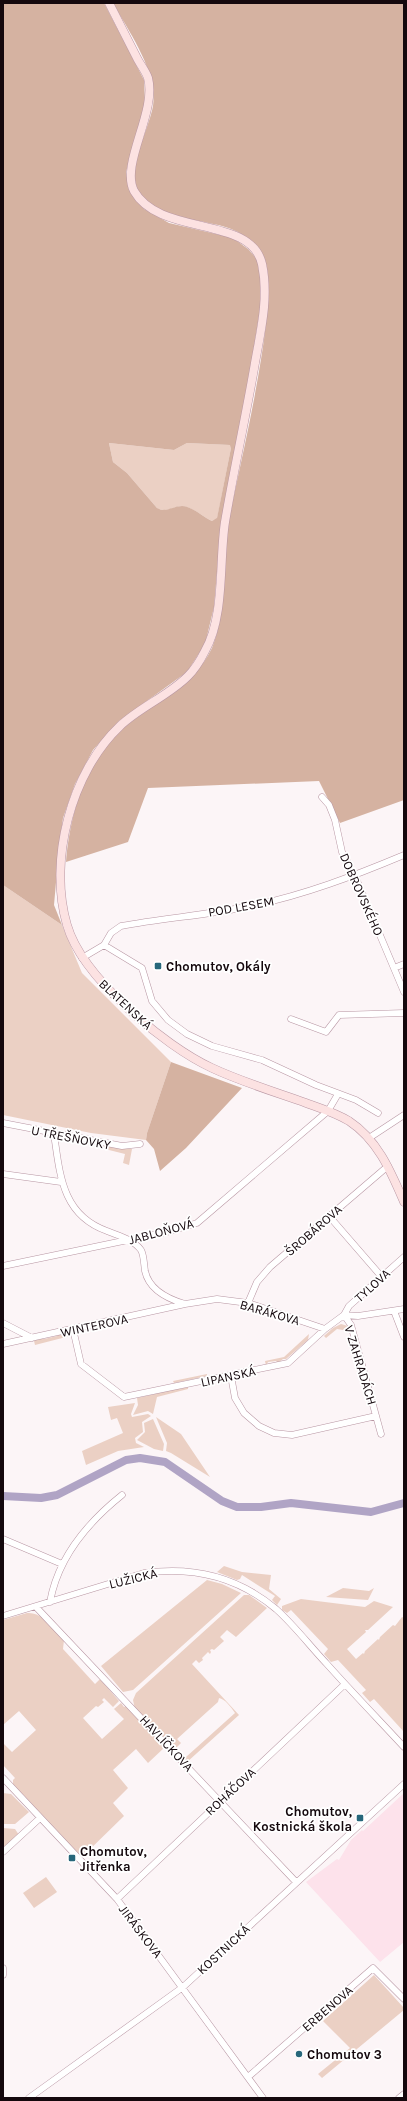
<svg xmlns="http://www.w3.org/2000/svg" width="407" height="2101" font-family="Karla,sans-serif">
<rect width="100%" height="100%" fill="#fcf5f7"/>
<path fill="#fde2eb" d="M 404,1793 L 404,1942 L 380,1962 L 306,1882 L 337,1859 L 339,1860 L 351,1840 L 362,1830 L 363,1831 Z"/>
<path fill="#ebd0c4" d="M 109,443 L 174,450 L 187,443 L 231,445 L 231,448 L 217,519 L 212,521 C 203,517 192,506 181,506 C 173,507 166,513 157,508 L 127,473 L 113,462 Z
M 3,885 L 62,925 L 82,973 L 171,1062 L 147,1133 L 146,1140 L 91,1133 L 3,1115 Z
M 110,1145 L 132,1149 L 129,1165 L 123,1163 L 125,1154 L 97,1147 Z
M 341,1324 L 348,1326 L 349,1331 L 337,1329 L 326,1338 L 324,1336 L 333,1328 Z
M 59,1333 L 70,1336 L 35,1345 L 34,1341 L 38,1338 L 44,1339 L 57,1336 Z
M 309,1334 L 308,1340 L 286,1359 L 283,1359 L 278,1363 L 276,1361 L 268,1362 L 266,1366 L 265,1361 L 284,1357 Z
M 207,1374 L 207,1376 L 174,1383 L 173,1381 Z
M 177,1386 L 179,1389 L 188,1387 L 188,1389 L 157,1397 L 153,1414 L 148,1411 L 133,1415 L 138,1405 L 137,1398 L 155,1394 L 157,1390 Z
M 135,1403 L 131,1414 L 132,1417 L 148,1414 L 151,1416 L 142,1422 L 143,1432 L 135,1438 L 136,1443 L 144,1447 L 118,1451 L 86,1465 L 82,1451 L 123,1433 L 117,1418 L 111,1420 L 108,1407 Z
M 156,1417 L 181,1434 L 210,1477 L 171,1453 L 166,1451 L 167,1443 Z
M 153,1419 L 164,1444 L 163,1451 L 154,1449 L 137,1440 L 145,1432 L 144,1423 Z
M 224,1566 L 242,1572 L 271,1575 L 269,1589 L 281,1599 L 277,1605 L 272,1600 L 275,1596 L 242,1575 L 240,1579 L 237,1580 L 217,1572 Z
M 207,1580 L 222,1584 L 241,1593 L 133,1690 L 123,1692 L 101,1666 Z
M 343,1588 L 369,1591 L 374,1588 L 368,1600 L 326,1597 Z
M 244,1595 L 249,1595 L 267,1608 L 236,1637 L 227,1630 L 220,1637 L 224,1641 L 214,1650 L 212,1649 L 210,1650 L 211,1652 L 210,1654 L 208,1652 L 202,1658 L 203,1660 L 199,1663 L 196,1660 L 192,1664 L 239,1715 L 186,1763 L 180,1757 L 181,1753 L 186,1757 L 235,1713 C 231,1707 225,1699 219,1698 L 218,1702 L 177,1739 L 181,1743 L 176,1748 L 171,1747 L 135,1709 L 133,1700 L 136,1693 Z
M 301,1599 L 365,1607 L 374,1601 L 393,1607 L 368,1630 L 365,1630 L 366,1632 L 347,1649 L 356,1659 L 363,1653 L 364,1654 L 365,1651 L 378,1639 L 379,1640 L 380,1637 L 393,1625 L 395,1626 L 402,1617 L 404,1618 L 404,1732 L 374,1699 L 370,1702 L 362,1693 L 366,1690 L 338,1660 L 331,1662 L 324,1654 L 328,1649 L 291,1610 L 287,1613 L 282,1610 L 282,1606 Z
M 27,1613 C 43,1612 54,1629 64,1640 L 63,1649 L 95,1684 L 100,1679 L 119,1701 L 113,1707 L 104,1698 L 102,1700 L 104,1702 L 98,1707 L 96,1706 L 83,1718 L 102,1739 L 124,1719 L 114,1709 L 121,1703 L 124,1707 L 126,1706 L 165,1747 L 148,1763 L 136,1749 L 113,1770 L 128,1788 L 113,1803 L 124,1816 L 81,1858 L 13,1786 L 13,1780 L 15,1778 L 3,1765 L 3,1743 L 12,1752 L 36,1730 L 19,1711 L 3,1725 L 3,1620 Z
M 3,1793 L 11,1794 L 29,1812 L 15,1824 L 3,1824 Z
M 3,1828 L 15,1829 L 19,1835 L 3,1849 Z
M 46,1877 L 57,1892 L 34,1908 L 23,1893 Z
M 374,1975 L 404,2008 L 404,2010 L 322,2078 L 318,2074 L 350,2048 L 323,2021 Z"/>
<path fill="#d5b2a1" fill-rule="evenodd" d="M 3,3 L 104,3 L 144,80 L 145,104 L 126,172 L 129,190 L 144,209 L 169,223 L 233,238 L 248,249 L 257,259 L 260,276 L 260,310 L 241,425 L 221,525 L 214,607 L 205,644 L 187,672 L 119,721 L 93,750 L 75,784 L 63,818 L 59,848 L 54,905 L 62,925 L 3,885 ZM 109,443 L 174,450 L 187,443 L 230,445 L 231,448 L 217,518 L 212,521 C 203,517 192,506 182,506 C 173,506 166,513 157,508 L 127,473 L 113,462 Z
M 113,3 L 404,3 L 404,800 L 340,823 L 319,781 L 148,788 L 128,842 L 66,862 C 70,813 86,758 126,726 C 157,701 194,686 212,648 C 226,615 224,564 228,527 C 235,480 287,284 261,252 C 255,244 247,237 238,232 C 211,217 148,223 136,185 C 130,163 149,128 153,106 C 158,72 129,32 113,3 Z
M 171,1062 L 242,1088 L 186,1148 L 160,1171 L 154,1149 L 146,1140 L 147,1133 Z"/>
<g fill="none" stroke-linecap="round" stroke-linejoin="round">
<path stroke="#b0a4c5" stroke-width="8" d="M 3,1496 L 41,1498 L 57,1495 L 126,1460 L 140,1458 L 165,1462 L 222,1501 L 237,1507 L 261,1507 L 291,1503 L 371,1512 L 404,1503"/>
<g stroke="#b896a3" stroke-width="7">
<path id="street" d="M 322,797 L 329,805 L 335,820 L 342,852 L 355,876 L 404,992
M 104,945 L 142,968 L 152,1001 L 168,1020 L 187,1034 L 212,1046 L 262,1060 L 316,1085 L 356,1100 L 378,1113
M 82,958 L 104,945 L 111,933 L 121,926 C 164,918 208,915 251,906 C 304,895 354,876 404,855
M 394,968 L 404,964
M 291,1019 L 326,1032 L 339,1015 L 404,1013
M 3,1123 L 122,1146 L 140,1144
M 54,1134 C 60,1175 62,1215 107,1231 C 119,1236 133,1239 141,1250 C 144,1255 144,1265 145,1271 C 149,1290 168,1299 185,1304
M 369,1138 L 404,1115
M 3,1174 L 61,1182
M 329,1216 L 381,1276
M 3,1266 L 171,1231 L 197,1223 L 328,1111 L 338,1094
M 248,1303 L 257,1282 L 270,1267 L 388,1166
M 394,1311 L 404,1337
M 344,1315 L 351,1325 L 381,1434
M 344,1315 L 349,1306 L 404,1257
M 3,1323 L 32,1338
M 73,1329 L 81,1364 L 124,1397 L 288,1363 L 325,1329 L 344,1315 L 358,1316 L 404,1309
M 3,1344 L 185,1304 L 217,1299 L 248,1303 L 325,1329
M 231,1376 L 235,1398 L 244,1413 L 259,1426 L 274,1433 L 292,1435 L 376,1416
M 3,1539 L 62,1564
M 50,1602 C 58,1557 87,1523 122,1495
M 36,1607 L 296,1882
M 3,1616 L 144,1573 C 193,1566 238,1577 276,1609 C 294,1625 310,1646 326,1663 C 351,1691 378,1719 404,1747
M 3,1778 L 117,1899 L 263,2098
M 3,1852 L 40,1818
M 117,1899 L 345,1684
M 3,1968 L 3,1975
M 248,2077 L 373,1968 L 404,1999
M 29,2098 L 183,1987 L 404,1784
M 399,2098 L 404,2094"/>
</g>
<g stroke="#b896a3" stroke-width="9">
<path id="secondary" d="M 109,3 C 118,21 128,40 137,58 C 140,64 146,72 148,78 C 157,112 120,164 134,191 C 160,237 251,215 262,264 C 269,297 261,330 255,363 C 246,416 234,469 225,522 C 219,560 225,616 205,651 C 201,659 195,669 188,676 C 168,696 140,707 120,726 C 71,772 48,861 67,925 C 82,977 164,1046 212,1068 C 242,1082 275,1092 306,1103 C 320,1108 336,1113 349,1121 C 378,1140 391,1172 404,1202"/>
</g>
<use href="#street" stroke="#fff" stroke-width="6"/>
<use href="#secondary" stroke="#fce2e2" stroke-width="8"/>
</g>
<g fill="#27677b" stroke="#fff" stroke-width="1.5">
<rect x="154" y="962" width="8" height="8" rx="2"/>
<rect x="356" y="1814" width="8" height="8" rx="2"/>
<rect x="68" y="1854" width="8" height="8" rx="2"/>
<circle cx="299" cy="2054" r="4"/>
</g>
<g text-anchor="middle" stroke-width="3.5" stroke-linejoin="round" paint-order="stroke">
<g font-size="13" fill="#14080d" stroke="#fff">
<text transform="translate(362 894) rotate(66)" y="5">DOBROVSKÉHO</text>
<text transform="translate(241 906) rotate(-10)" y="5">POD LESEM</text>
<text transform="translate(126 1004) rotate(43)" y="5">BLATENSKÁ</text>
<text transform="translate(71 1137) rotate(11)" y="5">U TŘEŠŇOVKY</text>
<text transform="translate(313 1230) rotate(-41)" y="5">ŠROBÁROVA</text>
<text transform="translate(161 1231) rotate(-15)" y="5">JABLOŇOVÁ</text>
<text transform="translate(372 1285) rotate(-42)" y="5">TYLOVA</text>
<text transform="translate(270 1312) rotate(16)" y="5">BARÁKOVA</text>
<text transform="translate(94 1325) rotate(-12)" y="5">WINTEROVA</text>
<text transform="translate(361 1365) rotate(73)" y="5">V ZAHRADÁCH</text>
<text transform="translate(228 1376) rotate(-12)" y="5">LIPANSKÁ</text>
<text transform="translate(133 1578) rotate(-14)" y="5">LUŽICKÁ</text>
<text transform="translate(167 1743) rotate(47)" y="5">HAVLÍČKOVA</text>
<text transform="translate(230 1791) rotate(-43)" y="5">ROHÁČOVA</text>
<text transform="translate(141 1931) rotate(53)" y="5">JIRÁSKOVA</text>
<text transform="translate(223 1949) rotate(-43)" y="5">KOSTNICKÁ</text>
<text transform="translate(327 2008) rotate(-41)" y="5">ERBENOVA</text>
</g>
<g font-size="13" font-weight="bold" fill="#14080d" stroke="#fff" text-anchor="start">
<text x="166" y="971">Chomutov, Okály</text>
<text x="352" y="1816" text-anchor="end">Chomutov,<tspan x="352" dy="15">Kostnická škola</tspan></text>
<text x="80" y="1856">Chomutov,<tspan x="80" dy="15">Jitřenka</tspan></text>
<text x="307" y="2059">Chomutov 3</text>
</g>
</g>
<rect width="407" height="2101" fill="none" stroke="#14080d" stroke-width="8"/>
</svg>
